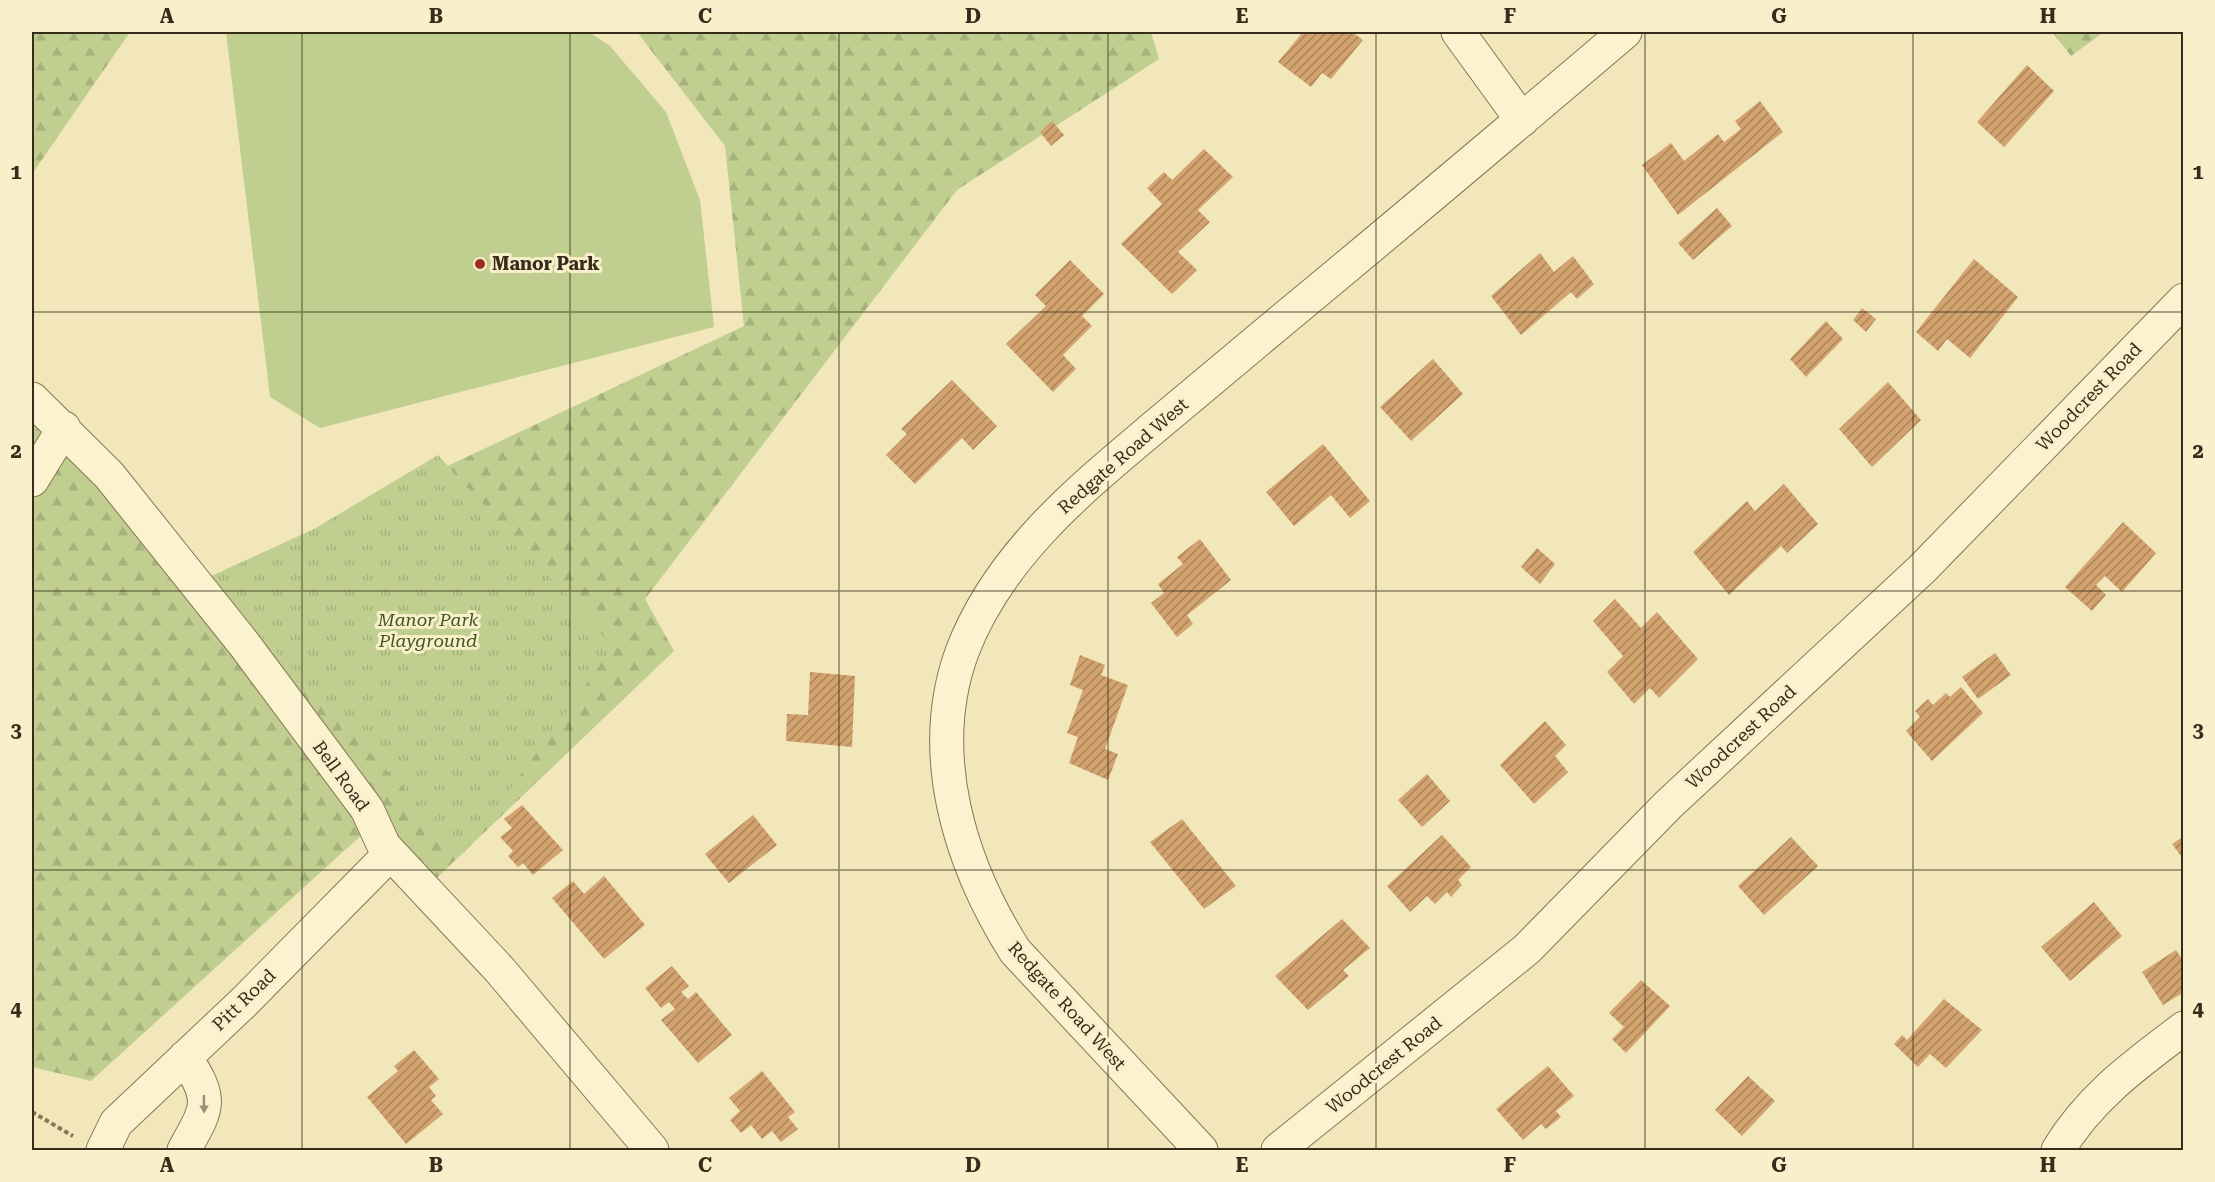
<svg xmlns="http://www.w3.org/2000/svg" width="2215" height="1182" font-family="'Roboto Serif',serif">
<defs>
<pattern id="forest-firs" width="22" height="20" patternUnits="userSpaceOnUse" patternTransform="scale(1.5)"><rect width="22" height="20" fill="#c0cf8f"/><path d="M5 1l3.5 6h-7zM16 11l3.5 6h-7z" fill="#a6b27b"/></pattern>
<pattern id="park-tufts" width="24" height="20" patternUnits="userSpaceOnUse" patternTransform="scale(1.5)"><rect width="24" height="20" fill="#c0cf8f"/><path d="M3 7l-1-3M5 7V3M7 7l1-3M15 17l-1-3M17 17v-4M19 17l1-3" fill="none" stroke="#a6b27b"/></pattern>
<pattern id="building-hatch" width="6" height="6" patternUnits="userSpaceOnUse" patternTransform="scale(1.5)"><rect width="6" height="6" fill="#d2a36e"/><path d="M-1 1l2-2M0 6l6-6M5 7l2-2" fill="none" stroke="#ab855a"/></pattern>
</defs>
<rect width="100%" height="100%" fill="#f1e7bb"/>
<path fill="url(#forest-firs)" d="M 32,32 L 130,32 L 32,174 Z
M 637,32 L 1151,32 L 1159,59 L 957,190 L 645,599 L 674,651 L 422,892 L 366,831 L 91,1081 L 32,1067 L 32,410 L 210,598 L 291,540 L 744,326 L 725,146 Z
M 2052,32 L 2104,32 L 2071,56 Z"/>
<path fill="url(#park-tufts)" d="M 438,455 L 613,647 L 464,853 L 207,578 L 314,529 Z"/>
<path fill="#c0cf8f" d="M 226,32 L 589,32 L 610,46 L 666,112 L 700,200 L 714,327 L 320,428 L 270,397 Z"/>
<path fill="url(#building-hatch)" d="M 1303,32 L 1352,32 L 1363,40 L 1331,79 L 1322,73 L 1311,87 L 1278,62 Z
M 2027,65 L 2054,91 L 2004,147 L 1977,122 Z
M 1760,101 L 1783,132 L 1678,215 L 1642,165 L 1671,143 L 1684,161 L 1718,134 L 1724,142 L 1741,129 L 1735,121 Z
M 1052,121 L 1064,135 L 1051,146 L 1040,132 Z
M 1204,149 L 1233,177 L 1198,210 L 1210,222 L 1178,252 L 1197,270 L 1172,294 L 1121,244 L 1162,204 L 1147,188 L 1164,172 L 1172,180 Z
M 1717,208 L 1732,226 L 1693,260 L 1678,243 Z
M 1540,253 L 1554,272 L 1573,256 L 1594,284 L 1577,299 L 1571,292 L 1521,335 L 1491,296 Z
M 1974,259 L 2018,297 L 1970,358 L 1947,339 L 1938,351 L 1916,332 Z
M 1070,260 L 1104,294 L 1082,316 L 1092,326 L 1063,355 L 1076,369 L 1053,392 L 1006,344 L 1046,306 L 1035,295 Z
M 1862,308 L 1876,319 L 1866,332 L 1853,320 Z
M 1826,321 L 1843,339 L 1806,377 L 1790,359 Z
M 1433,359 L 1463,394 L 1411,441 L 1380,407 Z
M 952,380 L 997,426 L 973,450 L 962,438 L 915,484 L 886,455 L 907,434 L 901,429 Z
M 1888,382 L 1921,420 L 1872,467 L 1839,429 Z
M 1323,444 L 1370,501 L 1350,518 L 1331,495 L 1294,526 L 1266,492 Z
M 1784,484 L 1818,524 L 1787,553 L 1781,546 L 1729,595 L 1693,552 L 1747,501 L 1755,511 Z
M 2123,522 L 2156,553 L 2122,592 L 2105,576 L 2096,585 L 2106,595 L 2092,611 L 2065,587 Z
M 1200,539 L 1231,580 L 1187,615 L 1193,624 L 1177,637 L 1151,603 L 1164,593 L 1158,584 L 1183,564 L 1177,557 Z
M 1537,548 L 1555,564 L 1540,584 L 1521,567 Z
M 1615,599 L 1641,628 L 1657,612 L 1698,659 L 1659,698 L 1650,688 L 1634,704 L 1607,672 L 1623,656 L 1593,621 Z
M 1995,653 L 2011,675 L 1978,699 L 1962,677 Z
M 1080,655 L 1105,665 L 1101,675 L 1128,685 L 1105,749 L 1118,754 L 1108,780 L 1069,763 L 1078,737 L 1067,733 L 1083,690 L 1070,685 Z
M 810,672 L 855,676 L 852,747 L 786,741 L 787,714 L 808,715 Z
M 1961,687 L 1983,713 L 1932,761 L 1906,731 L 1920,717 L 1915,711 L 1928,699 L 1933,705 L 1946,693 L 1950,697 Z
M 1545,721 L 1566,745 L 1555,756 L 1568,772 L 1534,804 L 1500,765 Z
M 1427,774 L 1450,801 L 1422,827 L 1398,800 Z
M 522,805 L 563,850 L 533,875 L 523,863 L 518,867 L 508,856 L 513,851 L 500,837 L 512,828 L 504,819 Z
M 753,815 L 777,845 L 729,883 L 705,854 Z
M 1182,819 L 1236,886 L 1204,909 L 1150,842 Z
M 1442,835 L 1471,867 L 1458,880 L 1462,885 L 1451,897 L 1447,892 L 1435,904 L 1427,896 L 1410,912 L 1387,886 Z
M 2184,836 L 2184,860 L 2172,844 Z
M 1791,837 L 1818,866 L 1764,915 L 1738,886 Z
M 604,876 L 645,925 L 604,959 L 552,898 L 573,881 L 584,894 Z
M 2094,902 L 2122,936 L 2070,981 L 2041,947 Z
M 1342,919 L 1370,948 L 1343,970 L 1349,976 L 1308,1010 L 1275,976 Z
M 2176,950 L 2184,962 L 2184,992 L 2163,1005 L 2142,972 Z
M 672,966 L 689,986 L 681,992 L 688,999 L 696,992 L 732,1035 L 698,1063 L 661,1020 L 675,1009 L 669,1002 L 661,1008 L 645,988 Z
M 1641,980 L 1670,1006 L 1626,1053 L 1612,1039 L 1624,1027 L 1609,1013 Z
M 1944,999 L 1982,1030 L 1946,1068 L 1930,1054 L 1918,1067 L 1894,1044 L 1902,1035 L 1907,1040 Z
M 414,1050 L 439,1079 L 429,1087 L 436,1096 L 431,1100 L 443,1114 L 406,1144 L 367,1097 L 398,1071 L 394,1066 Z
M 1548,1066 L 1574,1096 L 1556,1111 L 1561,1117 L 1546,1129 L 1541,1124 L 1523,1140 L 1496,1109 Z
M 762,1071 L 795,1112 L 788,1117 L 798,1129 L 781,1142 L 772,1131 L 762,1139 L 751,1125 L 741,1133 L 730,1120 L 740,1111 L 729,1098 Z
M 1748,1076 L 1775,1101 L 1742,1136 L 1715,1110 Z"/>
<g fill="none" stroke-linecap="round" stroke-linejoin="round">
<g stroke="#897654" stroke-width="35">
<path id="minor" d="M 1458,32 L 1522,120
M 32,399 L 109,475 L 244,644 L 367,809 L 384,846 L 499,969 L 652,1150
M 32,480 L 64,428
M 103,1150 L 116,1123 L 244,1002 L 390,854
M 184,1150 C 208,1107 214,1101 185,1057
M 1201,1150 L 1015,951 C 960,864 925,754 962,652 C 998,557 1077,492 1152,429 C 1195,393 1237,358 1280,322 C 1396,226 1511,129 1625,32
M 1278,1150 L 1527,949 L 1668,805 L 1922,569 L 2184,300
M 2058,1150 C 2090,1097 2135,1065 2184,1028"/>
</g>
<path stroke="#897654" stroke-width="4" stroke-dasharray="4.5 3" stroke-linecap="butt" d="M 32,1112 L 73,1136"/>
<use href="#minor" stroke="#fbf3cf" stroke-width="33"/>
</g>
<defs><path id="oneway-solid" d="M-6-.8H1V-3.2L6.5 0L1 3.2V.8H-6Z" transform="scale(1.5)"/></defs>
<use fill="#998f74" href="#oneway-solid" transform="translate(204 1104) rotate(89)"/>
<path fill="none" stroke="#372b1a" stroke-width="1.5" stroke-opacity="0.55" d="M 302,32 L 302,1150M 570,32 L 570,1150M 839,32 L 839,1150M 1108,32 L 1108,1150M 1376,32 L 1376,1150M 1645,32 L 1645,1150M 1913,32 L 1913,1150M 32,312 L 2184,312M 32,591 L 2184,591M 32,870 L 2184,870"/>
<circle fill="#9d2d1f" stroke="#f8f0cb" stroke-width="2" cx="480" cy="264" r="6"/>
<g text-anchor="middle" stroke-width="6" stroke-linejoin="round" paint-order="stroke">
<g font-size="18" font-weight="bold" fill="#372b1a" stroke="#f8f0cb" text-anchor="start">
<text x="492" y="270">Manor Park</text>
</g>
<g font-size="18" fill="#372b1a" stroke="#f8f0cb">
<text transform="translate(2089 397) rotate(-46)" y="6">Woodcrest Road</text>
<text transform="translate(1123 456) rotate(-41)" y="6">Redgate Road West</text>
<text transform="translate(1741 737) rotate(-43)" y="6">Woodcrest Road</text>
<text transform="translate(341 776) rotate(54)" y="6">Bell Road</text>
<text transform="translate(244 1000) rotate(-44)" y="6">Pitt Road</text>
<text transform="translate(1067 1006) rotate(48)" y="6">Redgate Road West</text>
<text transform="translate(1384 1065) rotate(-39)" y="6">Woodcrest Road</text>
</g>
<g font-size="18" font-style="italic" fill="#41551f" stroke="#f8f0cb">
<text x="428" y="626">Manor Park<tspan x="428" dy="21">Playground</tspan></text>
</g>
</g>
<rect width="2215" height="1182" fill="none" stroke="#f8f0cb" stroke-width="66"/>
<rect x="33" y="33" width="2149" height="1116" fill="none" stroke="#372b1a" stroke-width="2"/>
<g font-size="20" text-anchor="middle" font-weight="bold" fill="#372b1a">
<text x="167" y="23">A</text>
<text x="436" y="23">B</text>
<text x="705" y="23">C</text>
<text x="973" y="23">D</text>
<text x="1242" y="23">E</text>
<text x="1510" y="23">F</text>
<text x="1779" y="23">G</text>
<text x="2048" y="23">H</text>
<text x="16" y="179">1</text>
<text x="2198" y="179">1</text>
<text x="16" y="458">2</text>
<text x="2198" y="458">2</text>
<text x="16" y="737">3</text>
<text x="2198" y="737">3</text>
<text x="16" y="1016">4</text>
<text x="2198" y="1016">4</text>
<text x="167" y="1172">A</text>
<text x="436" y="1172">B</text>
<text x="705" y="1172">C</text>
<text x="973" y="1172">D</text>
<text x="1242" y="1172">E</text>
<text x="1510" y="1172">F</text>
<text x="1779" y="1172">G</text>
<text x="2048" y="1172">H</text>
</g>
</svg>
